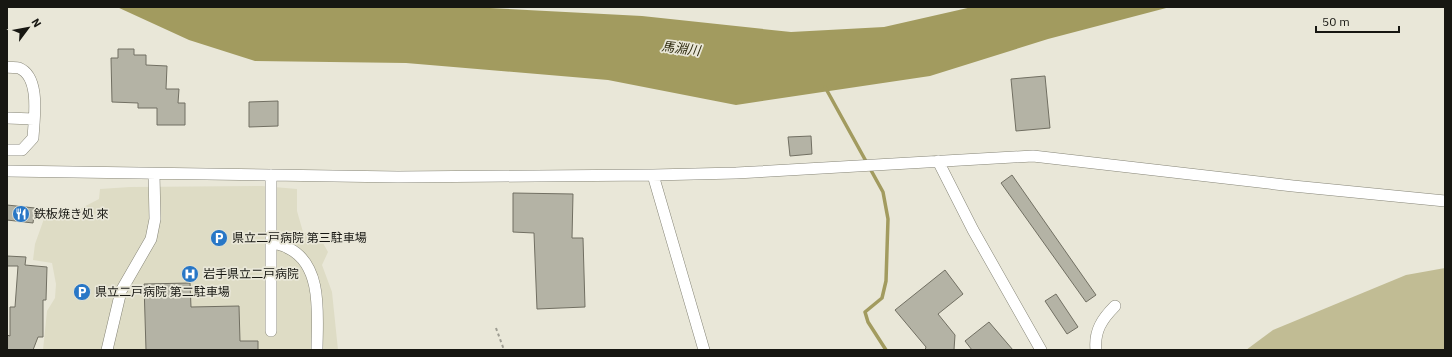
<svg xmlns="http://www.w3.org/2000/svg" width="1452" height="357" font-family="'IBM Plex Sans','Noto Sans JP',sans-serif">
<rect width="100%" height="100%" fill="#e9e7d8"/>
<path fill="#dedcc5" d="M 262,186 L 297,189 L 297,211 L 303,232 L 319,236 L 328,252 L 322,265 L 332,292 L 338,350 L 43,350 L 47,311 L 55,298 L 56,284 L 52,263 L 33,260 L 35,244 L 45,216 L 72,213 L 99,199 L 100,189 L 130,187 Z"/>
<path fill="#c1bc94" d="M 1445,268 L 1445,350 L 1246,350 L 1273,330 L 1406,275 Z"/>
<path fill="#a29b5f" d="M 117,7 L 470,7 L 642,16 L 791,32 L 884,27 L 972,7 L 1170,7 L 1048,39 L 930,76 L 736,105 L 608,80 L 406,63 L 255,61 L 189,40 Z"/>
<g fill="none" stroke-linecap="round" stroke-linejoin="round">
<path stroke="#a29b5f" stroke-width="3.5" d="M 825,87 L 883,192 L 888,219 L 886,281 L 882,298 L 865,312 L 868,322 L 886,350"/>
</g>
<path fill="#b4b3a5" stroke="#716f62" d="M 118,49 L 134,49 L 134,55 L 146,55 L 146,65 L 167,66 L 166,89 L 179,89 L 178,103 L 185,103 L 185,125 L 157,125 L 157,108 L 138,108 L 138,103 L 112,102 L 111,58 L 118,58 Z
M 1045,76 L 1050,128 L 1016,131 L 1011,79 Z
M 278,101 L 278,126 L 249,127 L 249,102 Z
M 811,136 L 812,154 L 790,156 L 788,137 Z
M 1012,175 L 1096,295 L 1086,302 L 1001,183 Z
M 513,193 L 573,194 L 572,238 L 583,238 L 585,307 L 537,309 L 534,233 L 513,232 Z
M 7,205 L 35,208 L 33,223 L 7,220 Z
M 7,256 L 26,257 L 25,265 L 47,267 L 46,300 L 43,300 L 43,337 L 38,337 L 33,350 L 7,350 L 7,335 L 10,336 L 10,307 L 15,307 L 18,266 L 7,266 Z
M 945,270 L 963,294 L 938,314 L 955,335 L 954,350 L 925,350 L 926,347 L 895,310 Z
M 190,283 L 191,307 L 239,306 L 240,341 L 258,341 L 258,350 L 146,350 L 144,284 Z
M 1056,294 L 1078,327 L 1067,334 L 1045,301 Z
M 989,322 L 1013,350 L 972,350 L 965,341 Z"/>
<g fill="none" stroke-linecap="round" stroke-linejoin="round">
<g stroke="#868577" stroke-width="12">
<path id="minor" d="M 7,67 C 10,68 16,67 19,68 C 41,77 34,119 33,138 L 22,150 L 7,150
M 7,118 L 34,119
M 938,161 L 973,230 L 1041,350
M 7,171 L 398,177 L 653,175 L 736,173 L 1033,156 L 1293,186 L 1445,201
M 271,175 L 271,331
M 653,175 L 704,350
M 271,242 C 276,244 283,245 288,248 C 324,265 317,318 317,350
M 107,350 L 121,291 L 151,239 L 155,219 L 154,174
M 1096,350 C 1094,331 1102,319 1115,306"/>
</g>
<path stroke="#9e9d92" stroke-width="2" stroke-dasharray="3 3" stroke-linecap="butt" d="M 496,328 L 504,350"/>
<use href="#minor" stroke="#fff" stroke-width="11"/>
</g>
<defs>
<g id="restaurant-disc" transform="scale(0.9)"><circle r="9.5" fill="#2877c6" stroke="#e9e7d8"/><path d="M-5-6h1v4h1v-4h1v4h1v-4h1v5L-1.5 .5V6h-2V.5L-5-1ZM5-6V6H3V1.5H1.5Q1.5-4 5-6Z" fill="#fff"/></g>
<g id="parking-disc" transform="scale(0.9)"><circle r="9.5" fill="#2877c6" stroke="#e9e7d8"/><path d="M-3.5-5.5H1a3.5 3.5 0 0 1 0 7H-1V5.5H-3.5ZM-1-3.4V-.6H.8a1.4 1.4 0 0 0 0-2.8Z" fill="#fff"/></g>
<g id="hospital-disc" transform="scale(0.9)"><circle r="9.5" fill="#2877c6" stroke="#e9e7d8"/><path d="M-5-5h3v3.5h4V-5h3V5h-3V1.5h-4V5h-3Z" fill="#fff"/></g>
</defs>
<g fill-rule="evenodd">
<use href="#restaurant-disc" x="21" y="214"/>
<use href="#parking-disc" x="219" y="238"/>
<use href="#hospital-disc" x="190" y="274"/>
<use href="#parking-disc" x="82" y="292"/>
</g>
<g text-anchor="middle" stroke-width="3.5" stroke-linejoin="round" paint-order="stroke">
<g font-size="12" fill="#171712" stroke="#e9e7d8" text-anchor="start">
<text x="34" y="218">鉄板焼き処 來</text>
<text x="232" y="242">県立二戸病院 第三駐車場</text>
<text x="203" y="278">岩手県立二戸病院</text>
<text x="95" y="296">県立二戸病院 第二駐車場</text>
</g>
<g font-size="13" font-style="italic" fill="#2e2a0e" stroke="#e9e7d8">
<text transform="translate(681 48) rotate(7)" y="5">馬淵川</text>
</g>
</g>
<rect width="1452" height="357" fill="none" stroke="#171712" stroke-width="16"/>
<g transform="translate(28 28) rotate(58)" stroke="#e9e7d8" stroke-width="3" paint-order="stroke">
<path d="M0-3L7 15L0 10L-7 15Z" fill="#171712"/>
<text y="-6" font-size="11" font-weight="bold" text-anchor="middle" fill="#171712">N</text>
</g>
<path d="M1316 26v6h83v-6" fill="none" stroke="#171712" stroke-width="2"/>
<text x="1322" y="26" font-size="12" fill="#171712" stroke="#e9e7d8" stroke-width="3" paint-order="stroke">50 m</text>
</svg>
